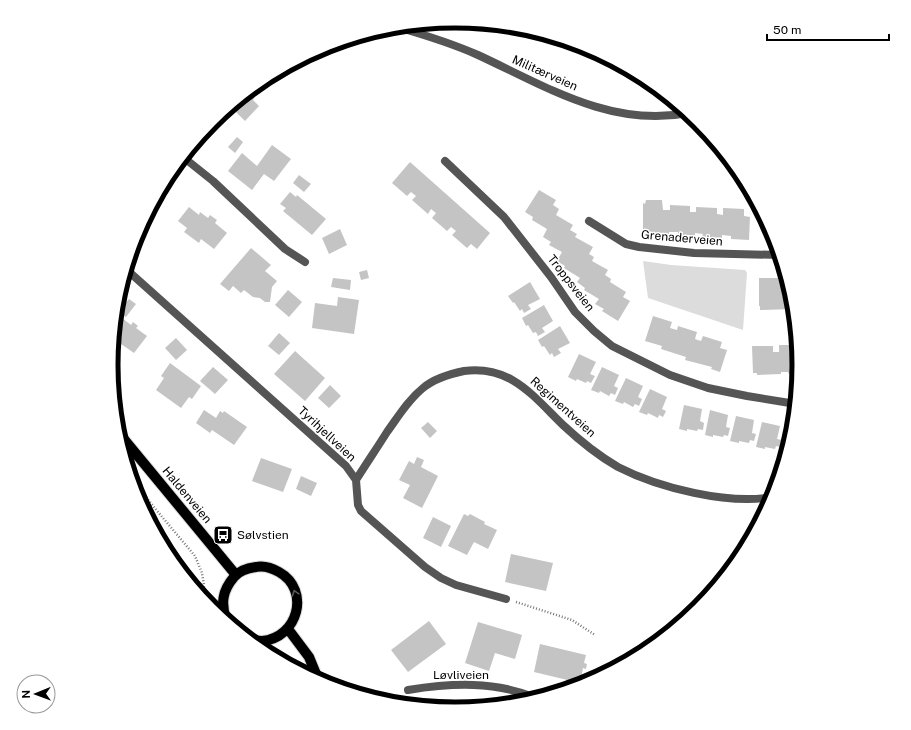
<svg xmlns="http://www.w3.org/2000/svg" width="911" height="730" font-family="'Public Sans',sans-serif">
<rect width="100%" height="100%" fill="#fff"/>
<path fill="#dcdcdc" d="M 643,261 L 671,265 L 745,270 L 747,273 L 743,330 L 648,298 Z"/>
<path fill="#c4c4c4" d="M 253,93 L 255,97 L 253,100 L 259,106 L 245,121 L 234,110 L 248,95 L 249,96 Z
M 228,109 L 212,131 L 207,128 L 212,122 Z
M 237,137 L 243,142 L 235,153 L 228,147 Z
M 272,145 L 291,159 L 274,181 L 264,174 L 252,190 L 228,171 L 242,153 L 257,166 Z
M 410,162 L 490,233 L 477,249 L 471,244 L 467,248 L 452,235 L 456,231 L 451,227 L 447,231 L 432,218 L 436,213 L 431,209 L 428,214 L 412,200 L 416,196 L 411,192 L 407,196 L 392,183 Z
M 299,175 L 311,184 L 304,192 L 293,183 Z
M 539,190 L 556,200 L 553,205 L 559,209 L 556,215 L 573,225 L 570,230 L 577,234 L 575,237 L 593,247 L 589,254 L 594,257 L 592,261 L 608,270 L 605,275 L 611,279 L 610,282 L 626,292 L 623,297 L 630,301 L 618,321 L 602,311 L 604,309 L 595,304 L 599,299 L 584,290 L 585,288 L 577,282 L 580,278 L 564,268 L 565,266 L 557,261 L 562,252 L 549,245 L 551,242 L 543,237 L 547,229 L 532,220 L 533,217 L 525,212 Z
M 290,192 L 296,197 L 297,195 L 326,219 L 312,235 L 283,211 L 286,208 L 280,204 Z
M 646,200 L 662,200 L 663,210 L 670,210 L 670,205 L 690,206 L 690,212 L 696,212 L 696,207 L 717,208 L 717,214 L 723,215 L 723,208 L 744,209 L 744,216 L 750,217 L 749,240 L 731,239 L 731,236 L 722,235 L 722,238 L 702,237 L 703,234 L 695,233 L 695,235 L 678,235 L 678,232 L 669,232 L 669,234 L 646,233 L 646,230 L 643,230 L 643,203 L 645,204 Z
M 189,207 L 199,215 L 200,212 L 208,218 L 210,215 L 217,220 L 215,223 L 227,233 L 214,249 L 201,239 L 199,243 L 184,232 L 187,228 L 178,221 Z
M 769,226 L 773,234 L 774,235 L 769,235 Z
M 340,229 L 347,245 L 329,254 L 322,238 Z
M 251,248 L 271,265 L 265,271 L 277,281 L 272,287 L 270,302 L 265,302 L 260,298 L 253,297 L 244,290 L 241,293 L 233,286 L 229,291 L 220,284 Z
M 367,270 L 369,278 L 361,280 L 359,272 Z
M 333,278 L 351,280 L 350,290 L 331,287 Z
M 759,278 L 778,278 L 778,280 L 785,280 L 785,278 L 787,278 L 793,298 L 794,309 L 760,310 L 760,306 L 759,306 Z
M 530,282 L 540,299 L 528,305 L 531,309 L 524,313 L 522,309 L 520,311 L 514,302 L 513,303 L 508,296 Z
M 288,290 L 302,302 L 289,317 L 275,305 Z
M 338,297 L 359,300 L 354,334 L 312,328 L 315,303 L 337,306 Z
M 129,299 L 136,304 L 126,317 L 118,312 Z
M 544,305 L 553,321 L 542,328 L 545,332 L 538,336 L 536,332 L 533,333 L 528,325 L 526,326 L 522,318 Z
M 653,316 L 672,322 L 670,328 L 677,330 L 678,326 L 697,332 L 695,339 L 701,341 L 703,336 L 722,342 L 720,348 L 727,350 L 720,372 L 711,369 L 712,367 L 685,360 L 686,357 L 661,349 L 662,346 L 645,341 Z
M 122,318 L 131,325 L 133,322 L 138,326 L 136,328 L 147,336 L 134,353 L 114,339 L 115,327 Z
M 560,326 L 570,343 L 558,349 L 561,353 L 554,357 L 552,353 L 550,355 L 544,346 L 542,347 L 538,340 Z
M 279,333 L 290,343 L 279,355 L 268,346 Z
M 176,338 L 187,350 L 176,360 L 165,348 Z
M 779,345 L 798,345 L 799,365 L 799,374 L 789,374 L 788,372 L 781,372 L 781,374 L 757,375 L 757,373 L 753,373 L 752,346 L 773,346 L 773,352 L 779,352 Z
M 295,351 L 325,378 L 305,401 L 274,374 Z
M 579,354 L 596,362 L 590,374 L 595,376 L 591,383 L 587,381 L 586,383 L 577,379 L 576,381 L 568,377 Z
M 170,363 L 201,386 L 192,399 L 189,397 L 181,408 L 156,390 L 164,378 L 161,376 Z
M 213,367 L 228,380 L 215,394 L 200,381 Z
M 602,367 L 619,375 L 614,386 L 618,388 L 615,395 L 611,393 L 609,396 L 600,391 L 599,393 L 591,390 Z
M 626,378 L 643,386 L 638,397 L 642,399 L 639,406 L 635,404 L 633,407 L 624,402 L 623,404 L 615,401 Z
M 330,385 L 341,396 L 329,408 L 318,398 Z
M 650,389 L 667,397 L 662,409 L 666,411 L 663,417 L 659,415 L 658,418 L 648,413 L 647,415 L 639,412 Z
M 684,405 L 702,409 L 700,421 L 704,423 L 703,430 L 698,429 L 697,431 L 687,429 L 687,431 L 679,429 Z
M 204,410 L 216,418 L 220,411 L 223,413 L 224,411 L 247,427 L 234,445 L 212,430 L 210,433 L 196,423 Z
M 710,410 L 728,415 L 726,427 L 730,428 L 728,436 L 724,435 L 723,437 L 713,435 L 713,437 L 705,435 Z
M 736,416 L 754,420 L 752,433 L 756,434 L 754,441 L 750,440 L 749,443 L 739,441 L 739,443 L 730,441 Z
M 428,422 L 437,431 L 430,438 L 421,428 Z
M 762,422 L 780,426 L 777,439 L 782,440 L 780,447 L 776,446 L 775,449 L 765,447 L 765,449 L 756,447 Z
M 417,457 L 424,460 L 421,467 L 438,476 L 422,508 L 403,498 L 410,485 L 399,480 L 409,461 L 414,464 Z
M 261,458 L 292,469 L 283,492 L 252,481 Z
M 301,476 L 317,483 L 311,496 L 296,489 Z
M 464,514 L 468,516 L 470,514 L 485,522 L 484,524 L 497,530 L 488,549 L 474,542 L 467,555 L 448,546 Z
M 433,517 L 451,526 L 441,547 L 423,538 Z
M 511,554 L 553,563 L 546,591 L 505,582 Z
M 429,621 L 446,644 L 408,672 L 391,650 Z
M 478,622 L 522,635 L 515,659 L 495,653 L 489,671 L 465,663 Z
M 540,644 L 586,655 L 584,663 L 587,664 L 586,669 L 583,668 L 580,683 L 534,672 Z
M 448,701 L 454,709 L 440,707 Z"/>
<g fill="none" stroke-linecap="round" stroke-linejoin="round">
<g stroke="#dbdbdb" stroke-width="12">
<path id="primary" d="M 118,432 L 236,575
M 226,620 C 221,603 222,591 234,577 C 239,571 248,568 256,567 C 264,565 272,568 279,572 C 311,590 298,638 262,641 C 258,641 254,640 250,639
M 288,629 L 309,657 L 318,679"/>
</g>
<path stroke="#777" stroke-width="2.5" stroke-dasharray="1 2" stroke-linecap="butt" d="M 133,481 L 158,512 L 195,556 L 202,573 L 204,585 L 203,597
M 516,602 L 572,620 L 595,635"/>
<path stroke="#555" stroke-width="8" d="M 397,27 C 425,35 451,43 478,55 C 545,86 611,128 688,113
M 183,157 L 213,181 L 285,249 L 305,262
M 445,161 L 504,217 L 551,277 L 575,312 L 594,331 L 612,346 L 670,375 L 708,388 L 747,396 L 796,404
M 589,221 L 626,244 L 639,247 L 694,253 L 780,255
M 127,270 L 346,466 L 356,480 L 358,505 L 361,511 L 425,567 L 441,578 L 456,585 L 506,599
M 356,480 C 366,464 377,448 387,432 C 398,417 408,400 423,388 C 435,378 449,374 464,371 C 511,365 533,396 563,425 C 579,440 599,456 618,467 C 659,488 728,505 773,497
M 408,690 C 452,683 495,681 536,698"/>
<use href="#primary" stroke="#000" stroke-width="10"/>
</g>
<defs><path id="oneway-chevron" d="M-2-3.5L2.5 0L-2 3.5" fill="none" stroke-width="1.6" stroke-linecap="round" stroke-linejoin="round"/></defs>
<use stroke="#595959" href="#oneway-chevron" transform="translate(295 593) rotate(-108)"/>
<defs>
<g id="bus-square" transform="scale(1)"><rect x="-9" y="-9" width="18" height="18" rx="4" fill="#000" stroke="#fff"/><path d="M-5-6H5V4H4V6H2V4H-2V6H-4V4H-5ZM-3.5-4V0h7V-4ZM-3.5 1.2v1.5H-2V1.2ZM2 1.2v1.5H3.5V1.2Z" fill="#fff"/></g>
</defs>
<g fill-rule="evenodd">
<use href="#bus-square" x="223" y="535"/>
</g>
<g text-anchor="middle" stroke-width="3" stroke-linejoin="round" paint-order="stroke">
<g font-size="12" fill="#000" stroke="#fff">
<text transform="translate(545 73) rotate(24)" y="4">Militærveien</text>
<text transform="translate(682 238) rotate(5)" y="4">Grenaderveien</text>
<text transform="translate(571 283) rotate(52)" y="4">Troppsveien</text>
<text transform="translate(563 407) rotate(42)" y="4">Regimentveien</text>
<text transform="translate(327 434) rotate(43)" y="4">Tyrihjellveien</text>
<text transform="translate(187 495) rotate(50)" y="4">Haldenveien</text>
<text x="461" y="679">Løvliveien</text>
</g>
<g font-size="12" fill="#000" stroke="#fff" text-anchor="start">
<text x="237" y="539">Sølvstien</text>
</g>
</g>
<path d="M0 0H911V730H0ZM118 365a337 337 0 1 1 674 0a337 337 0 1 1-674 0Z" fill="#fff" fill-rule="evenodd"/>
<path fill="none" stroke="#000" stroke-width="5" d="M118 365a337 337 0 1 1 674 0a337 337 0 1 1-674 0Z"/>
<g transform="translate(36 694) rotate(269)"><circle r="19" fill="#ffffff" stroke="#999999"/>
<path d="M0-3L7 15L0 10L-7 15Z" fill="#000000"/>
<text y="-6" font-size="11" font-weight="bold" text-anchor="middle" fill="#000000">N</text>
</g>
<path d="M767 34v6h122v-6" fill="none" stroke="#000000" stroke-width="2"/>
<text x="773" y="34" font-size="12" fill="#000000" stroke="#ffffff" stroke-width="3" paint-order="stroke">50 m</text>
</svg>
